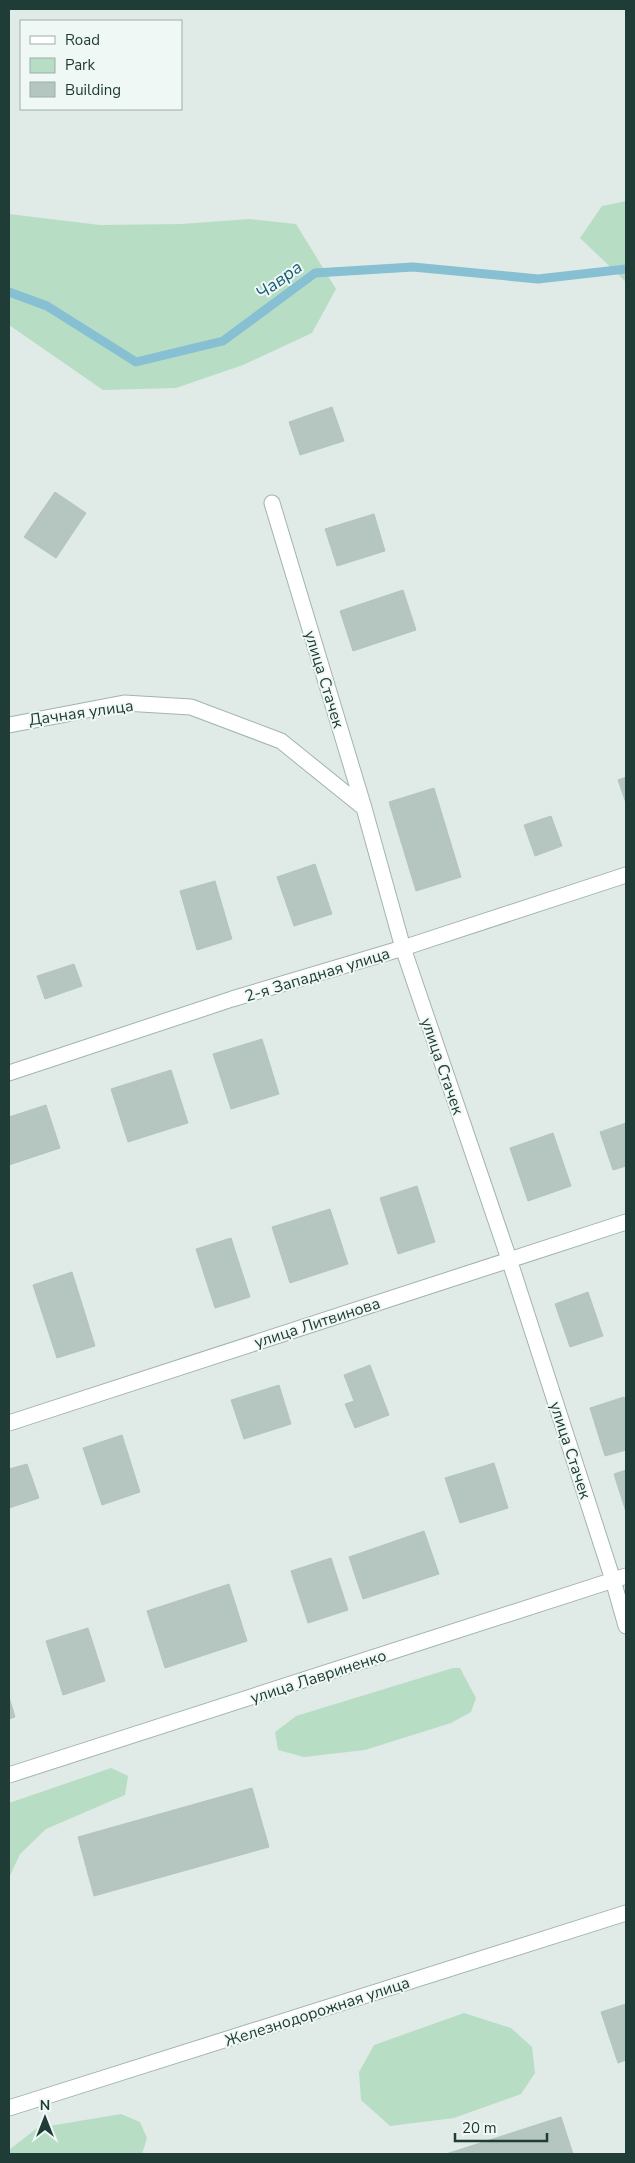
<svg xmlns="http://www.w3.org/2000/svg" width="635" height="2163" font-family="'Nunito Sans',sans-serif">
<rect width="100%" height="100%" fill="#e0ebe7"/>
<path fill="#b8ddc5" d="M 626,201 L 626,282 L 580,238 L 602,206 Z
M 9,214 L 100,225 L 181,224 L 249,219 L 296,224 L 336,289 L 312,333 L 243,365 L 176,388 L 103,390 L 9,325 Z
M 453,1668 L 460,1668 L 476,1698 L 471,1712 L 451,1723 L 365,1750 L 304,1757 L 278,1750 L 275,1732 L 296,1716 Z
M 111,1768 L 128,1776 L 125,1795 L 46,1829 L 20,1854 L 9,1878 L 9,1803 Z
M 464,2013 L 511,2028 L 532,2047 L 535,2073 L 521,2094 L 454,2118 L 390,2126 L 361,2100 L 359,2072 L 374,2045 Z
M 121,2114 L 140,2122 L 147,2138 L 142,2154 L 9,2154 L 9,2150 L 37,2128 Z"/>
<g fill="none" stroke-linecap="round" stroke-linejoin="round">
<path stroke="#86c0d2" stroke-width="9" d="M 9,292 L 47,306 L 136,362 L 223,341 L 315,273 L 413,267 L 538,279 L 626,269"/>
</g>
<path fill="#b5c6c0" stroke="#b2c5bf" d="M 332,407 L 344,441 L 300,455 L 289,422 Z
M 55,492 L 86,513 L 56,558 L 24,537 Z
M 374,514 L 385,551 L 337,566 L 325,529 Z
M 403,590 L 416,630 L 353,651 L 340,611 Z
M 626,777 L 626,803 L 618,780 Z
M 434,788 L 461,877 L 416,891 L 389,802 Z
M 551,816 L 562,846 L 535,856 L 524,825 Z
M 315,864 L 332,914 L 294,926 L 277,877 Z
M 215,881 L 232,939 L 197,950 L 180,891 Z
M 74,964 L 82,986 L 45,999 L 37,976 Z
M 262,1039 L 279,1094 L 231,1109 L 213,1054 Z
M 171,1070 L 188,1123 L 128,1142 L 111,1089 Z
M 46,1105 L 60,1148 L 9,1165 L 9,1117 Z
M 626,1123 L 626,1166 L 613,1170 L 600,1132 Z
M 553,1133 L 571,1186 L 528,1201 L 510,1148 Z
M 417,1186 L 435,1242 L 398,1254 L 380,1198 Z
M 330,1209 L 348,1264 L 290,1283 L 272,1227 Z
M 231,1238 L 250,1297 L 215,1308 L 196,1249 Z
M 72,1272 L 95,1346 L 57,1358 L 33,1285 Z
M 588,1292 L 603,1336 L 570,1347 L 555,1304 Z
M 370,1365 L 389,1415 L 355,1428 L 345,1404 L 354,1401 L 344,1375 Z
M 279,1385 L 291,1424 L 244,1439 L 231,1400 Z
M 624,1397 L 626,1404 L 626,1450 L 605,1456 L 590,1408 Z
M 122,1435 L 140,1492 L 102,1505 L 83,1448 Z
M 494,1463 L 508,1508 L 460,1523 L 445,1478 Z
M 27,1464 L 39,1498 L 9,1508 L 9,1469 Z
M 626,1470 L 626,1512 L 614,1474 Z
M 424,1531 L 439,1574 L 363,1599 L 349,1557 Z
M 331,1558 L 348,1610 L 308,1623 L 291,1571 Z
M 229,1584 L 247,1641 L 165,1668 L 147,1611 Z
M 88,1628 L 105,1681 L 63,1695 L 46,1641 Z
M 9,1697 L 15,1717 L 9,1719 Z
M 252,1788 L 269,1847 L 94,1896 L 78,1837 Z
M 626,2004 L 626,2060 L 618,2063 L 601,2012 Z
M 561,2117 L 573,2154 L 446,2154 Z"/>
<g fill="none" stroke-linecap="round" stroke-linejoin="round">
<g stroke="#a3b3af" stroke-width="17">
<path id="minor" d="M 272,503 L 364,808 L 403,948 L 509,1259 L 613,1580 L 626,1626
M 9,725 L 124,703 L 191,707 L 281,741 L 364,808
M 9,1073 L 232,999 L 403,948 L 626,875
M 9,1423 L 626,1222
M 9,1775 L 626,1576
M 9,2108 L 626,1913"/>
</g>
<use href="#minor" stroke="#fff" stroke-width="15"/>
</g>
<g text-anchor="middle" stroke-width="4" stroke-linejoin="round" paint-order="stroke">
<g font-size="16" fill="#203c37" stroke="#f0f8f5">
<text transform="translate(325 679) rotate(73)" y="6">улица Стачек</text>
<text transform="translate(81 712) rotate(-8)" y="6">Дачная улица</text>
<text transform="translate(317 974) rotate(-17)" y="6">2-я Западная улица</text>
<text transform="translate(443 1066) rotate(71)" y="6">улица Стачек</text>
<text transform="translate(317 1322) rotate(-18)" y="6">улица Литвинова</text>
<text transform="translate(571 1450) rotate(72)" y="6">улица Стачек</text>
<text transform="translate(318 1676) rotate(-18)" y="6">улица Лавриненко</text>
<text transform="translate(317 2011) rotate(-18)" y="6">Железнодорожная улица</text>
</g>
<g font-size="18" font-style="italic" fill="#196079" stroke="#f0f8f5">
<text transform="translate(279 280) rotate(-36)" y="6">Чавра</text>
</g>
</g>
<rect width="635" height="2163" fill="none" stroke="#203c37" stroke-width="20"/>
<rect x="20" y="20" width="162" height="90" fill="#f0f8f5" stroke="#9dada9"/>
<rect x="30" y="36" width="25" height="8" fill="#ffffff" stroke="#9dada9"/>
<text x="65" y="45" font-size="15" fill="#203c37">Road</text>
<rect x="30" y="58" width="25" height="15" fill="#b8ddc5" stroke="#9dada9"/>
<text x="65" y="70" font-size="15" fill="#203c37">Park</text>
<rect x="30" y="82" width="25" height="15" fill="#b5c6c0" stroke="#9dada9"/>
<text x="65" y="95" font-size="15" fill="#203c37">Building</text>
<g transform="translate(45 2118)" stroke="#f0f8f5" stroke-width="4" paint-order="stroke">
<path d="M0-4L9 19L0 12L-9 19Z" fill="#203c37"/>
<text y="-8" font-size="14" font-weight="bold" text-anchor="middle" fill="#203c37">N</text>
</g>
<path d="M455 2133v8h92v-8" fill="none" stroke="#203c37" stroke-width="2.5"/>
<text x="462" y="2133" font-size="15" fill="#203c37" stroke="#f0f8f5" stroke-width="4" paint-order="stroke">20 m</text>
</svg>
